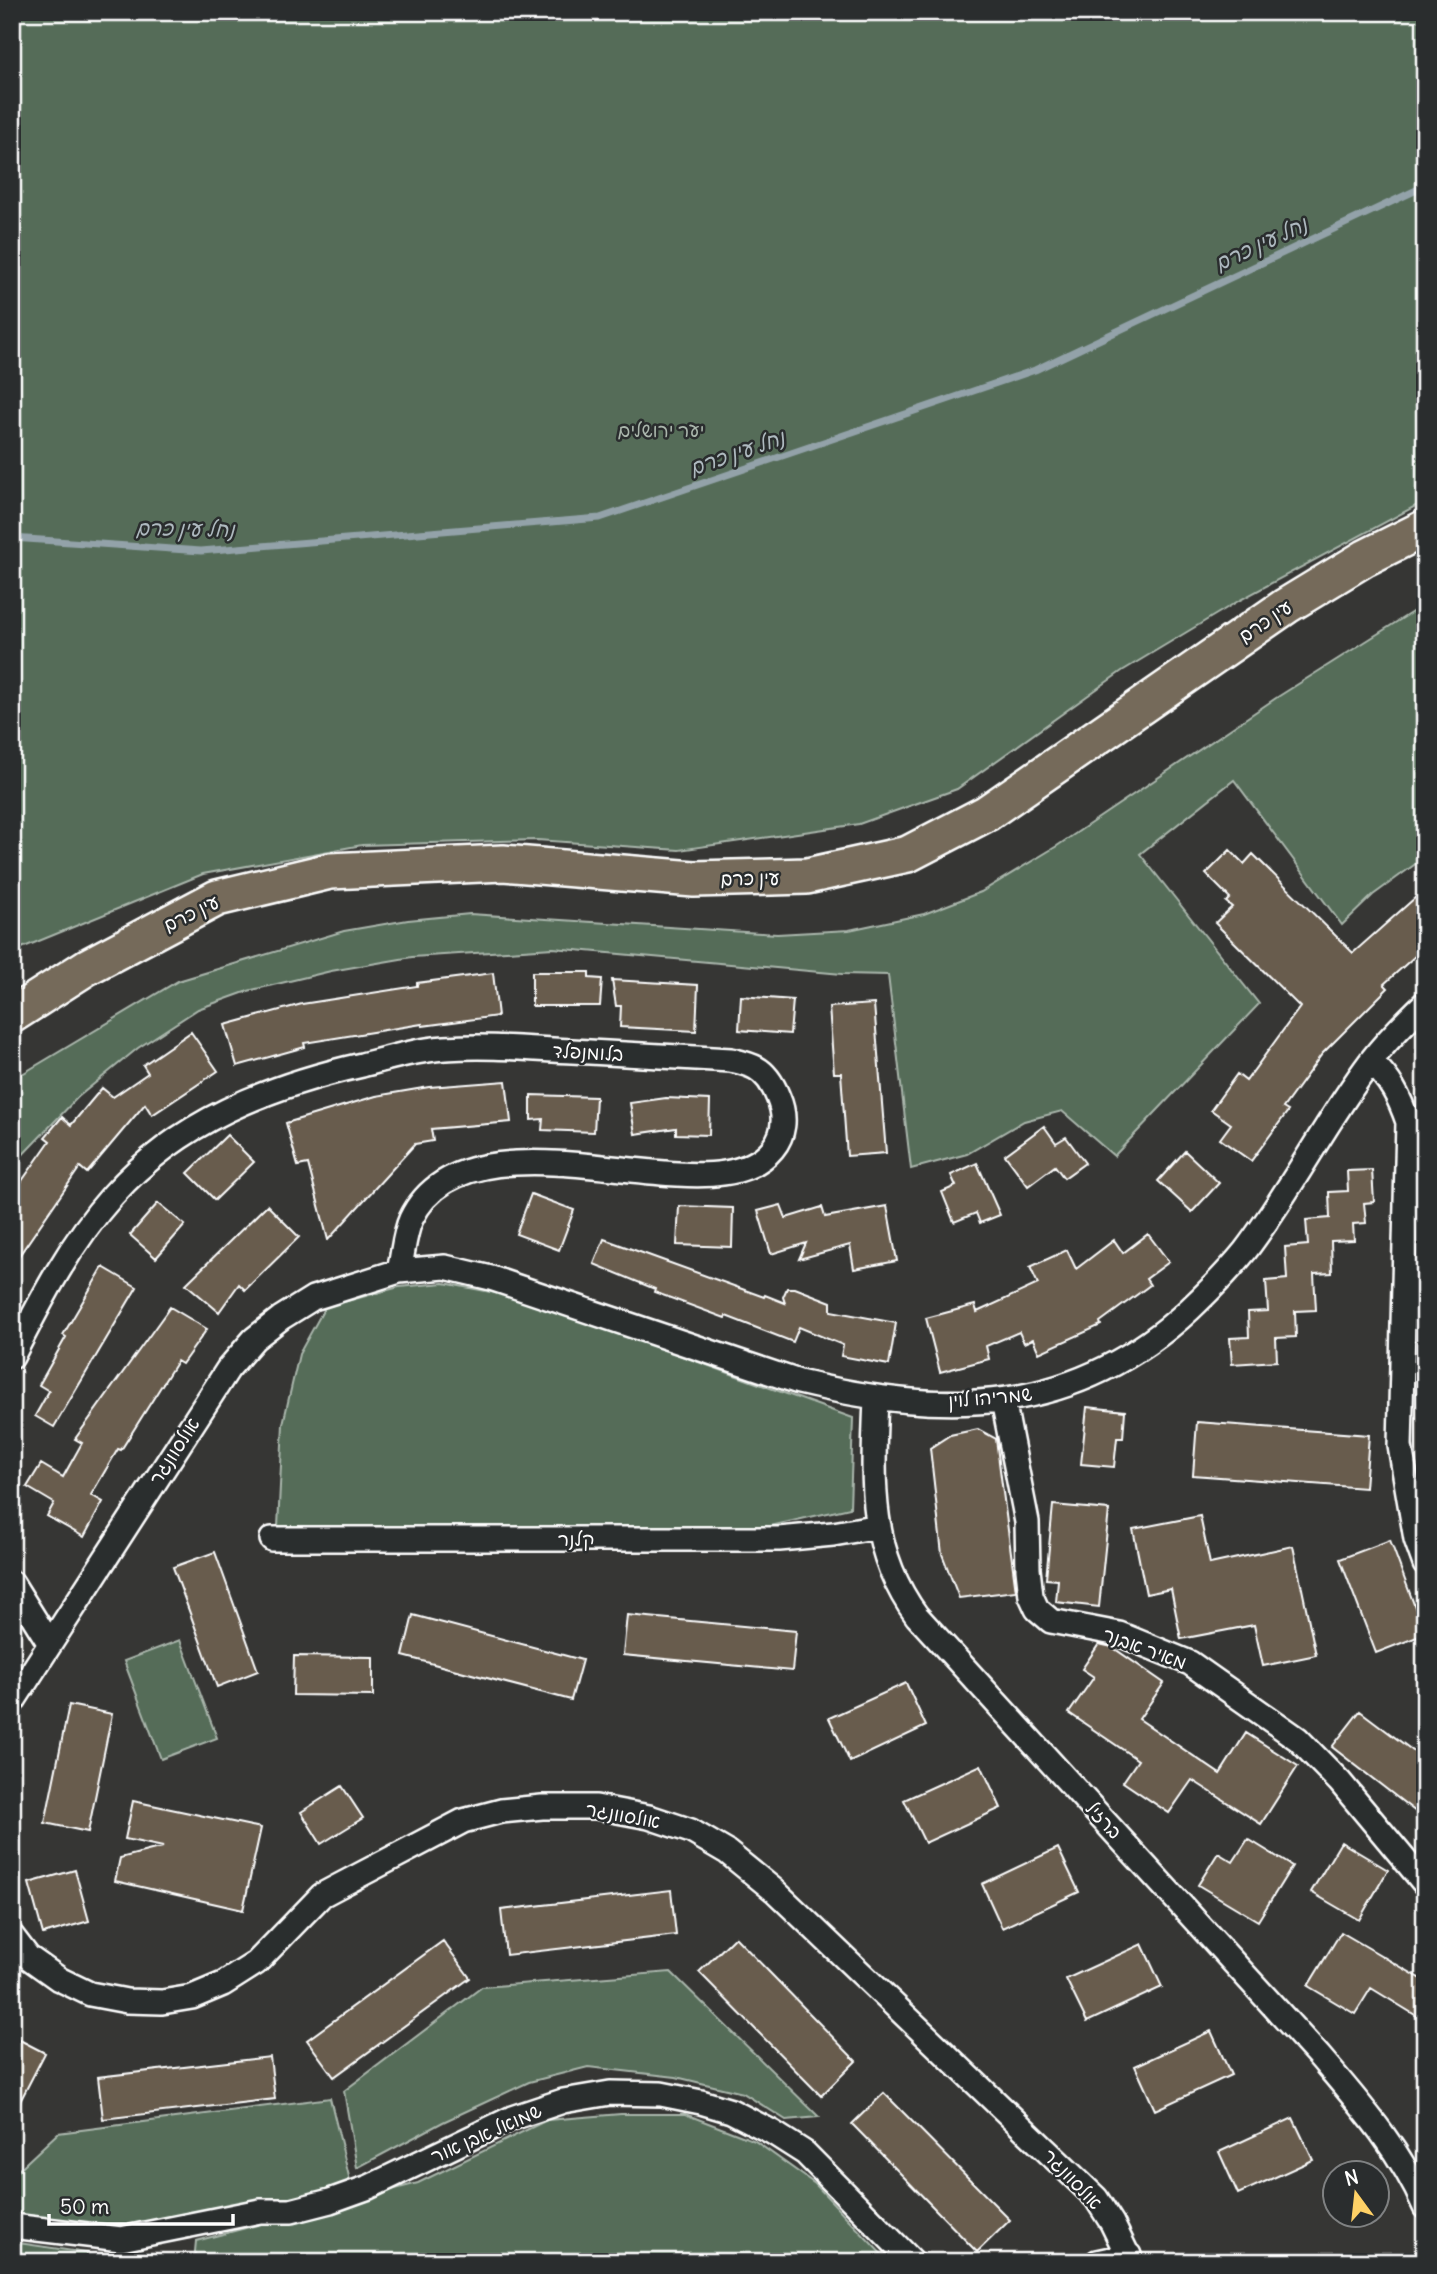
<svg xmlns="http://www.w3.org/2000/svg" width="1437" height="2274" font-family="Delius,'Playpen Sans Hebrew',sans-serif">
<rect width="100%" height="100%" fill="#363634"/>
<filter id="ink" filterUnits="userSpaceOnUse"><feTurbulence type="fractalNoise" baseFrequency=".0143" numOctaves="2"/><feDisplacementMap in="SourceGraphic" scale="14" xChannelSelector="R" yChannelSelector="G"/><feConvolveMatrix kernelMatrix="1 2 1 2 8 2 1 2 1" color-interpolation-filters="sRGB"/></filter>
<g filter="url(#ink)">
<path fill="#546c59" stroke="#aab6ac" stroke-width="2" d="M 12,12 L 1425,12 L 1425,501 L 1240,600 L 1122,671 L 957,789 L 859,824 L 679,850 L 537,840 L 362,845 L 203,874 L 12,952 Z
M 1425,604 L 1425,857 L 1373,895 L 1342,925 L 1234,780 L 1140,854 L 1259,1004 L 1114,1156 L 1062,1111 L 1024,1121 L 967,1154 L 911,1169 L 888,975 L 842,974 L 553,948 L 412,957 L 331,971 L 248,991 L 198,1009 L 138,1048 L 78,1097 L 12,1166 L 12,1080 L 178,981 L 344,931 L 408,920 L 470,914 L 777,934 L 849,930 L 924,914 L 981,892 L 1057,846 L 1276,698 Z
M 444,1283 L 522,1298 L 853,1418 L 850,1508 L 766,1527 L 278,1527 L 283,1424 L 299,1354 L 325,1307 L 399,1287 Z
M 180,1640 L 217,1738 L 161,1759 L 124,1661 Z
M 671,1972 L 819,2117 L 786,2120 L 743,2093 L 676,2077 L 588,2067 L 529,2082 L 443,2122 L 357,2168 L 344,2091 L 482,1987 Z
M 330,2098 L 351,2185 L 331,2194 L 147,2231 L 12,2218 L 12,2176 L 58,2133 Z
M 621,2114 L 685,2114 L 755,2141 L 815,2184 L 889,2262 L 194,2262 L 196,2241 L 418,2183 L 547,2120 Z
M 12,2242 L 87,2253 L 87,2262 L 12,2262 Z"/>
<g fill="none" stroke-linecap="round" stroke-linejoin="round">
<path stroke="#93a2a9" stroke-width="7" d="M 12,538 L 201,551 L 600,518 L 1035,370 L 1425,186"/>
</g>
<path fill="#675b4e" stroke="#fff" stroke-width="2" d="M 1230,850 L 1244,864 L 1253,854 L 1353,953 L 1425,889 L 1425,947 L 1384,984 L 1388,988 L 1322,1054 L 1283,1108 L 1288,1111 L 1251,1161 L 1220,1139 L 1231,1124 L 1211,1110 L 1237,1074 L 1246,1081 L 1300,1007 L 1215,923 L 1232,907 L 1226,902 L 1230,898 L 1206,874 Z
M 532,972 L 589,972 L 589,978 L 602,979 L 600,1006 L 532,1006 Z
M 493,973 L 498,1016 L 422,1026 L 422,1024 L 304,1043 L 305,1047 L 237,1066 L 225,1025 L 302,1004 L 417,986 L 417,983 Z
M 612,980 L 698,985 L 696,1031 L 620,1027 L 621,1006 L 616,1006 Z
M 741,996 L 793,1000 L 790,1034 L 739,1030 Z
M 874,1004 L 886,1153 L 847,1156 L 841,1073 L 834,1073 L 829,1007 Z
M 191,1032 L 218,1071 L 152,1115 L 145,1104 L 87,1173 L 80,1167 L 12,1266 L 12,1195 L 50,1141 L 45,1137 L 62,1117 L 71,1125 L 102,1088 L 113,1097 L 148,1073 L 143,1065 Z
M 506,1081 L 511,1122 L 431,1129 L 433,1141 L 415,1144 L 328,1240 L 308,1164 L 298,1166 L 286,1123 L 376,1096 L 429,1087 Z
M 531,1095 L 596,1097 L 594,1132 L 542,1130 L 543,1119 L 531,1120 Z
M 666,1098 L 710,1100 L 709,1135 L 676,1134 L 676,1128 L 635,1134 L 630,1103 Z
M 1044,1126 L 1056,1143 L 1066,1137 L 1085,1163 L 1064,1178 L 1055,1166 L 1028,1186 L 1005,1155 Z
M 227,1135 L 254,1162 L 215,1200 L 188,1173 Z
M 1185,1151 L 1219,1183 L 1192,1212 L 1158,1181 Z
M 977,1163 L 1000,1215 L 980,1223 L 976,1213 L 954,1222 L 942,1192 L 956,1186 L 951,1175 Z
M 1372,1170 L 1374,1202 L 1364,1203 L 1366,1223 L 1353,1224 L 1354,1240 L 1331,1241 L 1332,1273 L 1314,1274 L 1316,1310 L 1295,1311 L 1296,1337 L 1276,1338 L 1277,1361 L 1232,1364 L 1230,1338 L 1249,1337 L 1248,1312 L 1268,1311 L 1266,1281 L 1287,1279 L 1285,1247 L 1308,1245 L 1306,1220 L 1330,1218 L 1329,1192 L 1348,1191 L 1347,1171 Z
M 531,1194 L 574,1210 L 559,1250 L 516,1234 Z
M 158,1203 L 185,1225 L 156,1258 L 130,1235 Z
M 267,1205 L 299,1237 L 245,1290 L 239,1284 L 219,1312 L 186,1284 Z
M 781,1205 L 786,1218 L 822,1207 L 825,1217 L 887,1206 L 897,1261 L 854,1269 L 850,1245 L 799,1259 L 806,1243 L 771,1254 L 758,1211 Z
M 679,1206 L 733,1208 L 732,1247 L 677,1245 Z
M 1148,1234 L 1169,1262 L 1146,1279 L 1150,1285 L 1100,1322 L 1101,1325 L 1039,1353 L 1033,1339 L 1024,1343 L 1019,1332 L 986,1346 L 989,1359 L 940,1372 L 926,1318 L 975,1305 L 977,1312 L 1038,1284 L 1030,1267 L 1067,1250 L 1076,1269 L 1114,1240 L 1123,1253 Z
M 604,1239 L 764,1297 L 765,1295 L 785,1303 L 783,1297 L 787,1288 L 795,1288 L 831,1302 L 831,1311 L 896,1323 L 889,1365 L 841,1356 L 843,1345 L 799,1327 L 793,1342 L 726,1316 L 725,1318 L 654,1292 L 655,1289 L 594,1264 Z
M 103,1267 L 137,1287 L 54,1427 L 35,1416 L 49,1391 L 39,1385 L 66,1337 L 63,1335 Z
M 170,1307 L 207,1329 L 182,1364 L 177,1361 L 121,1450 L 118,1449 L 91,1495 L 103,1502 L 84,1537 L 47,1516 L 54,1503 L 27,1487 L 41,1464 L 63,1477 L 82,1443 L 75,1439 Z
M 1087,1407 L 1125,1411 L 1123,1438 L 1117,1438 L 1114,1467 L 1081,1464 Z
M 1197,1422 L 1369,1435 L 1365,1488 L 1193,1475 Z
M 978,1429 L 996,1439 L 1016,1591 L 959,1598 L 942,1554 L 930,1448 L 950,1435 Z
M 1053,1505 L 1109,1510 L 1099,1607 L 1056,1602 L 1058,1580 L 1046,1579 Z
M 1200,1516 L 1210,1564 L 1293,1546 L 1316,1655 L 1263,1666 L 1254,1625 L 1181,1639 L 1171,1589 L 1146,1594 L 1133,1529 Z
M 1390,1540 L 1425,1634 L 1376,1653 L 1340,1559 Z
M 215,1552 L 258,1671 L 217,1687 L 173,1567 Z
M 413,1615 L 582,1660 L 571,1700 L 403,1656 Z
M 627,1615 L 796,1631 L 792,1671 L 623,1655 Z
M 1099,1644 L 1112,1647 L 1164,1683 L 1139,1719 L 1220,1774 L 1246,1733 L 1298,1766 L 1261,1824 L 1192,1780 L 1169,1813 L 1123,1782 L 1138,1760 L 1069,1713 L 1094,1677 L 1082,1669 Z
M 294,1656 L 373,1657 L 373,1696 L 293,1695 Z
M 906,1683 L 926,1726 L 850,1762 L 829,1718 Z
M 69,1705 L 112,1714 L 88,1832 L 45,1823 Z
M 1360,1711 L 1425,1760 L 1425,1819 L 1332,1747 Z
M 981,1765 L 1001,1808 L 925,1843 L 904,1800 Z
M 342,1786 L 363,1818 L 321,1844 L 301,1812 Z
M 133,1801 L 261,1828 L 243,1910 L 115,1881 L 120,1858 L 163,1847 L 125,1839 Z
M 1248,1839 L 1292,1866 L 1258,1921 L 1198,1885 L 1218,1853 L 1233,1862 Z
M 1341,1842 L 1388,1870 L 1359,1920 L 1311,1892 Z
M 1058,1848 L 1079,1892 L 1002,1928 L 982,1884 Z
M 75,1870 L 89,1921 L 43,1934 L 29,1883 Z
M 671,1890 L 676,1935 L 506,1955 L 501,1910 Z
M 1341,1932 L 1425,1981 L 1425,2021 L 1371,1988 L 1355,2014 L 1308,1986 Z
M 735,1937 L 856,2061 L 821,2096 L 699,1972 Z
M 443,1941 L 470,1978 L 334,2077 L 307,2040 Z
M 1142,1944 L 1162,1987 L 1087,2022 L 1066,1979 Z
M 1211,2031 L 1231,2075 L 1155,2110 L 1135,2066 Z
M 12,2036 L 45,2053 L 12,2117 Z
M 270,2057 L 275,2099 L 103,2119 L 98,2077 Z
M 884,2093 L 1010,2220 L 977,2252 L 852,2124 Z
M 1293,2118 L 1313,2160 L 1238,2194 L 1219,2152 Z"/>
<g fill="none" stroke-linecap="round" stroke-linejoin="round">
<g stroke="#fff" stroke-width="28">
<path id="street" d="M 1371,1061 C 1391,1081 1399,1096 1408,1122 L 1400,1446 L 1416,1539 L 1425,1564
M 12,1357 C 41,1300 70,1243 113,1195 C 178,1122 268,1086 362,1065 C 389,1058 417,1050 445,1048 C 488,1045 530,1049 572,1051 C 625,1054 678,1057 731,1060 C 739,1062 749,1064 756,1068 C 767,1074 774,1087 778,1097 C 796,1139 764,1167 724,1173 C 638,1186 459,1118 411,1219 C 404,1234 403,1255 399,1271
M 876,1398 C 873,1477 867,1549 917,1616 L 1319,2056 C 1359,2103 1400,2149 1425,2207
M 1003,1400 L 1027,1522 L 1028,1569 L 1031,1596 L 1037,1609 L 1051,1621 L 1119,1634 L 1190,1663 L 1298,1739 L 1340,1782 L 1425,1884
M 272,1539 L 779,1539 L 833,1534 L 879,1526
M 12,1583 L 50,1644
M 12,1703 L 228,1369 L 254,1339 L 281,1318 L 313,1298 L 323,1295 L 399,1271 L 445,1267 L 491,1278 L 799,1382 C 945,1417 1074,1417 1190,1309 C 1210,1290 1228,1272 1245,1251 C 1291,1191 1325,1122 1371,1061 C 1387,1040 1406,1021 1425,1003
M 12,1936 L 28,1957 L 59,1979 L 90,1994 L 127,2001 L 162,2002 L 192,1997 L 223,1984 L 256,1963 L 322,1895 L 337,1887 L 463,1821 L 501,1811 L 542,1807 L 596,1807 L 649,1817 L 691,1831 L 727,1852 L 775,1891 L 1096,2198 L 1112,2223 L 1131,2262
M 12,2226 L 121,2239 L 260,2211 L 291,2211 L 330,2201 L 369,2187 L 512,2118 L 563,2101 L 610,2093 L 661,2094 L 701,2102 L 731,2111 L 772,2132 L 805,2153 L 913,2262
M 1097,2262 L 1129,2255"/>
</g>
<g stroke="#fff" stroke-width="40">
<path id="primary" d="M 12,1015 L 87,967 L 217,898 L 330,871 L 503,863 L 694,879 L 807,876 L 908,854 L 987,813 L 1286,606 L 1365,558 L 1425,528"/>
</g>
<use href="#street" stroke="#2a2d2e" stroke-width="23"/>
<use href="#primary" stroke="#746a5a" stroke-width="35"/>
</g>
</g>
<g text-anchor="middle" stroke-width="5" stroke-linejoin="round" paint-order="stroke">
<g font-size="19" fill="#aab6ac" stroke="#2a2d2e">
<text x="661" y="437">יער ירושלים</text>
</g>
<g font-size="19" fill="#fff" stroke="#2a2d2e">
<text transform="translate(1265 621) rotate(-34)" y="7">עין כרם</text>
<text transform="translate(750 878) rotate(-1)" y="7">עין כרם</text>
<text transform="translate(191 913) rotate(-26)" y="7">עין כרם</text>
<text transform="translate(588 1052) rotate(3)" y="7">בלומנפלד</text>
<text transform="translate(990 1397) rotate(-5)" y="7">שמריהו לוין</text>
<text transform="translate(174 1451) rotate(-57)" y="7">אולסוונגר</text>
<text x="576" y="1546">קלנר</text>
<text transform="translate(1145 1648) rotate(20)" y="7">מאיר אבנר</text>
<text transform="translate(623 1815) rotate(10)" y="7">אולסוונגר</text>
<text transform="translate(1104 1820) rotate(47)" y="7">ברזיל</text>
<text transform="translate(486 2133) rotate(-24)" y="7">שמואל אבן אור</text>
<text transform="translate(1073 2179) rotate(46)" y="7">אולסוונגר</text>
</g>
<g font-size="21" font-style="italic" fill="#aeb9bf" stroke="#2a2d2e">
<text transform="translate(1261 244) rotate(-25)" y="7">נחל עין כרם</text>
<text transform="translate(737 453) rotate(-19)" y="7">נחל עין כרם</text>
<text transform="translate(185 529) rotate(1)" y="7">נחל עין כרם</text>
</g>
</g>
<rect width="1437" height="2274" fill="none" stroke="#2a2d2e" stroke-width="42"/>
<rect x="21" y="21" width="1395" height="2232" fill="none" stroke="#fff" stroke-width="2.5" filter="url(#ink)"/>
<g transform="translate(1356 2194) rotate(345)"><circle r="33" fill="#2a2d2e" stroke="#7f8182" stroke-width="2"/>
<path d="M0-5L12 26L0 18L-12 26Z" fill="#ffd166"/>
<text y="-10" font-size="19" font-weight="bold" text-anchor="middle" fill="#ffffff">N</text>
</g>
<path d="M49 2214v10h184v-10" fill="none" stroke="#ffffff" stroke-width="3.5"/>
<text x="60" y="2214" font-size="21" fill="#ffffff" stroke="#2a2d2e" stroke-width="5" paint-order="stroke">50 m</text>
</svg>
